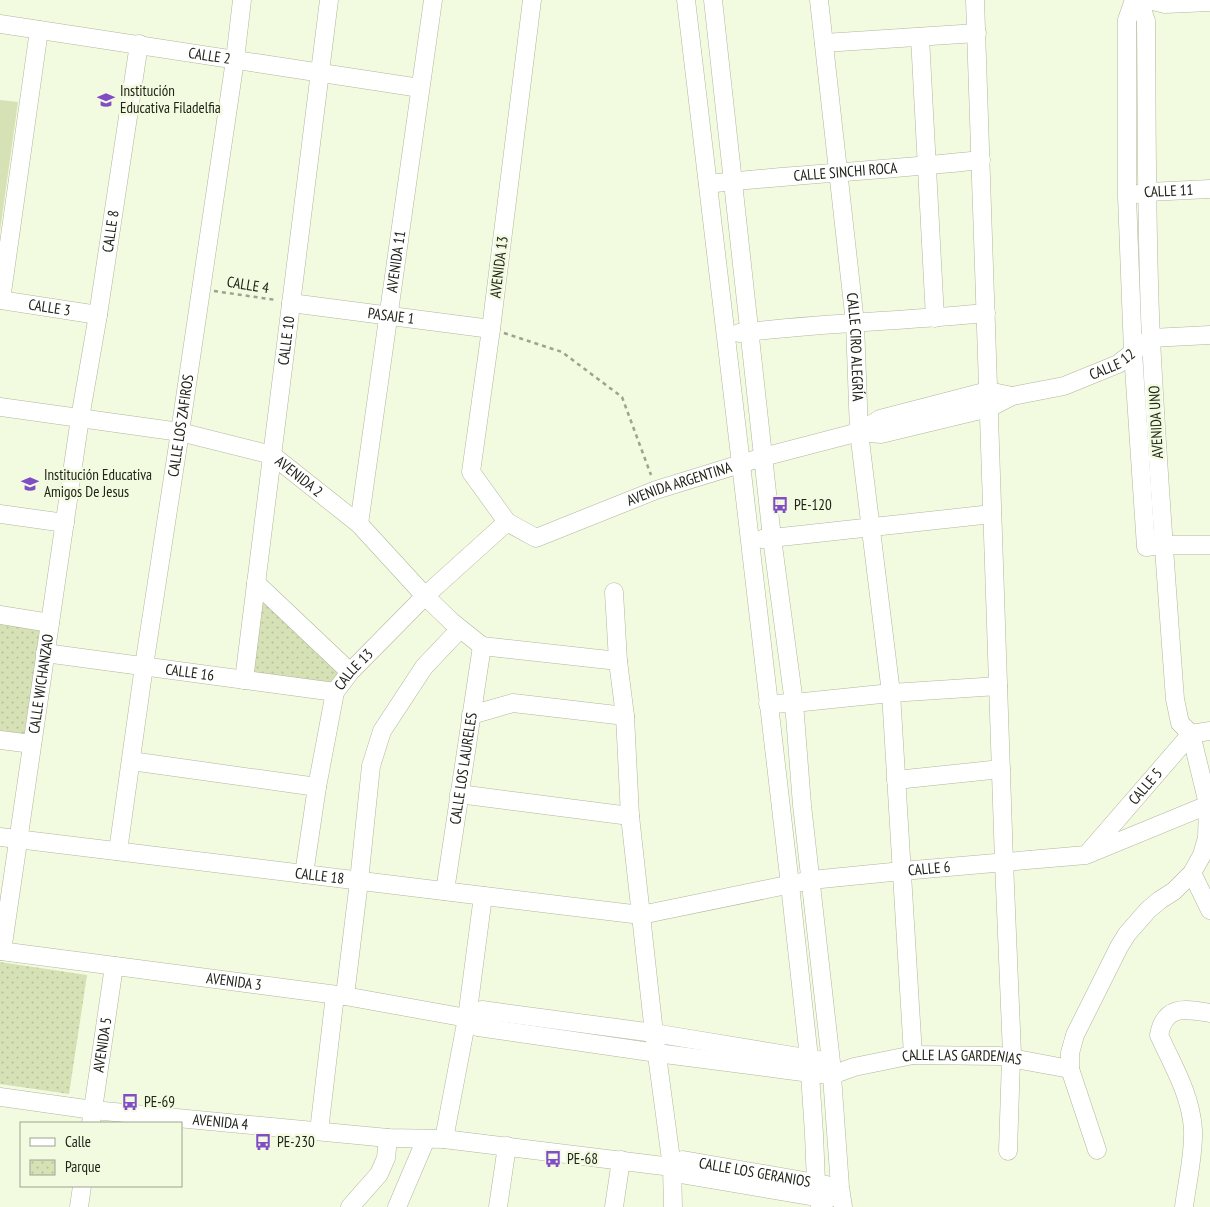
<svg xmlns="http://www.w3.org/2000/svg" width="1210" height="1207" font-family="'PT Sans Narrow',sans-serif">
<defs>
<pattern id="park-dots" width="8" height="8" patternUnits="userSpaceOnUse" patternTransform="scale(1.25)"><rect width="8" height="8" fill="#d6e2b6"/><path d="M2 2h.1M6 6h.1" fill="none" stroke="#b7c29c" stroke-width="1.8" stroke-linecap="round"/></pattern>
</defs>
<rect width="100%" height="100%" fill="#f2fadf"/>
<path fill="#d6e2b6" d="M 0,100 L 18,102 L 0,231 Z"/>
<path fill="url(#park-dots)" d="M 256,583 L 350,672 L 335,692 L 244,680 Z
M 0,622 L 44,628 L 28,737 L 0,732 Z
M 0,962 L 87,975 L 69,1094 L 0,1084 Z"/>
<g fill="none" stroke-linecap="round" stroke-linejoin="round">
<g stroke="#b0b79d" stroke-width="19">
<g id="minor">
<path id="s1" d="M 532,0 L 491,329 L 471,472 L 507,522 L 536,538 L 656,490 L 763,457 L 859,432 L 880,419 L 988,391 L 1012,396"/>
<path d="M 686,0 L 741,464 L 790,885 L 809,1058 L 814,1134 L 816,1183 L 820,1207"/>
<path d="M 713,0 L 772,538 L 794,703 L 802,805 L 831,1062 L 840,1187 L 843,1207"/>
<path id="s2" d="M 819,0 L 855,323 L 859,432 L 891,693 L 913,1055"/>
<path d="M 975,0 L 1004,862 L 1012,1054 L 1011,1059 L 1008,1151"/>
<path d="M 1134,0 L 1127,20 L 1127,196 L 1133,352 L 1146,547 L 1163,545 L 1210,545"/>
<path d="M 1149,0 L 1165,4 L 1210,2"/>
<path id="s3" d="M 0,24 L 420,88"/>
<path d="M 920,37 L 935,318"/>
<path d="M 824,43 L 977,33"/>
<path id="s4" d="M 708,184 C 799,174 890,170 981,160"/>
<path id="s5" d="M 1138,194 L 1148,192 L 1210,189"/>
<path id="s6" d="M 0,300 L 98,315"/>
<path d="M 1,300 L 39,30"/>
<path id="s7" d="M 291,303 L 491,329"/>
<path d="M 739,333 C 821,323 904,321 986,313"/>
<path id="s8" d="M 0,407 L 180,432 L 272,455 L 359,524 L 425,596 L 452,622 L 482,646"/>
<path id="s9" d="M 859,432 L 881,434 L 989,408 L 1012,396 L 1064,386 L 1118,364 L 1151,338 L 1210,335"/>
<path d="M 0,514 L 65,523"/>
<path id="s10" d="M 359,524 L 433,0"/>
<path d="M 762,539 L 992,514"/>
<path d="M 256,583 L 350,672"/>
<path d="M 614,592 L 618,661 L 625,716 L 630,816 L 654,1033 L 672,1167 L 673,1207"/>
<path d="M 0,615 L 50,623"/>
<path d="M 482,646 L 618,661"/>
<path id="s11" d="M 45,653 L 335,692"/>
<path id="s12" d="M 244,680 L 329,0"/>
<path d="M 768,704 L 794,703 L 891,693 L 998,686"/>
<path d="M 471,715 L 513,703 L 625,716"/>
<path d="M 0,740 L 32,744"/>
<path d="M 131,761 L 317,787"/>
<path d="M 896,780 L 1001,769"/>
<path d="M 459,794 L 630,816"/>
<path id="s13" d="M 0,837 L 641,915 L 811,880 L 902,871 L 1086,855 L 1210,804"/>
<path id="s14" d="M 118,851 L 144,666 L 180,432 L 235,60 L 242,0"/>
<path id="s15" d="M 1088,853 L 1191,734 L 1210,731"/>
<path d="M 1192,873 L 1210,910"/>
<path id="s16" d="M 304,874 L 317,787 L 335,692 L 350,672 L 425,596 L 507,522"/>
<path id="s17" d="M 445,891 L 482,646"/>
<path id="s18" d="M 0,951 L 345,996 L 467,1018 L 478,1027 L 657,1053 L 810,1073 L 832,1075 L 854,1067 L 913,1055 L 1000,1056 L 1070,1069"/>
<path id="s19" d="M 2,951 L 80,418 L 98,315 L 139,44"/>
<path d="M 345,996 L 359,881 L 371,766 L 382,731 L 424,667 L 460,629"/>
<path d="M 467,1018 L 482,1010 L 654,1033 L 818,1060"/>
<path id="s20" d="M 0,1097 L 93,1110 L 388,1138 L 444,1139 L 672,1167 L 680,1174 L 828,1199"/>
<path id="s21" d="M 91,1123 L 114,966"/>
<path d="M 319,1131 L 335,995"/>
<path d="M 444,1139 L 467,1018 L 483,896"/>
<path d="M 1097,1150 L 1070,1069 L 1070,1053 L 1075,1035 L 1119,947 L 1127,934 L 1148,910 L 1160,900 L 1174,891 L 1192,873 L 1202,855 L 1207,838 L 1208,804 L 1191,734 L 1180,723 L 1175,699 C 1166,579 1157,459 1151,339 C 1146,233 1147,127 1146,21 L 1139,0"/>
<path id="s22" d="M 672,1167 L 683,1160 L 827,1185"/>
<path d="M 79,1207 L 82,1186"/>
<path d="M 350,1207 L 379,1174 L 386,1158 L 388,1138"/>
<path d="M 397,1207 L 426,1139"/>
<path d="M 498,1207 L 507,1146"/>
<path d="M 614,1207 L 621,1160"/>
<path d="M 1184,1207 C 1187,1182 1194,1155 1193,1130 C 1191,1095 1173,1066 1159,1035 C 1165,1004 1186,1009 1210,1013"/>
</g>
</g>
<path stroke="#9da38f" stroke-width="2.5" stroke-dasharray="4 4" stroke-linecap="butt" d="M 214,291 L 276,300
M 504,333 L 562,352 L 622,397 L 651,475"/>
<use href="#minor" stroke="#fff" stroke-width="18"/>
</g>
<defs>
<g id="school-bare" transform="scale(1.35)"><path d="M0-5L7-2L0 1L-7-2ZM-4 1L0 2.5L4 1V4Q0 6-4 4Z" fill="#814dc5" stroke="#f2fadf" stroke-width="2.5" paint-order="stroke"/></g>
<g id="bus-bare" transform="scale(1.35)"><path d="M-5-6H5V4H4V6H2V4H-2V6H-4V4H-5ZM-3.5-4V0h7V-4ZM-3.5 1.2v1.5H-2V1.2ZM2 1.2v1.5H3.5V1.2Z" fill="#814dc5" stroke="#f2fadf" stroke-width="2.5" paint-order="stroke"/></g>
</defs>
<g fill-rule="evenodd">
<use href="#school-bare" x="106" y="100"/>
<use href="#school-bare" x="30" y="484"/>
<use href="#bus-bare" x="780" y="505"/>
<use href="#bus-bare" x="130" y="1102"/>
<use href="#bus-bare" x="263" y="1142"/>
<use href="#bus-bare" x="553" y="1159"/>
</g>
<g text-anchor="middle" stroke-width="5" stroke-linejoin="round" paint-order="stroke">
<g font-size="15" fill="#21241a" stroke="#f2fadf">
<text dy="5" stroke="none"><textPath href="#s3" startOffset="212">CALLE 2</textPath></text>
<text dy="5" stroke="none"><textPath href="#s4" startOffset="138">CALLE SINCHI ROCA</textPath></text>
<text dy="5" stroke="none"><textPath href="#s5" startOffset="31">CALLE 11</textPath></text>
<text dy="5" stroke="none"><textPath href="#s19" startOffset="728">CALLE 8</textPath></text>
<text dy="5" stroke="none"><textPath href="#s10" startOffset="265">AVENIDA 11</textPath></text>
<text transform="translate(499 267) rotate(-83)" y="5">AVENIDA 13</text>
<text transform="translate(248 285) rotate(9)" y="5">CALLE 4</text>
<text dy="5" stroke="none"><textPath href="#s6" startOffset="50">CALLE 3</textPath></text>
<text dy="5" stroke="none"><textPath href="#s7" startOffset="101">PASAJE 1</textPath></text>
<text dy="5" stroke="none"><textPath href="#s12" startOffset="342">CALLE 10</textPath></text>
<text dy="5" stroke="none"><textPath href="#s2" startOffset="349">CALLE CIRO ALEGRÍA</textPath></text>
<text dy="5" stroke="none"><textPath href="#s9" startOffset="265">CALLE 12</textPath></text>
<text transform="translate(1156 422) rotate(-93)" y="5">AVENIDA UNO</text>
<text dy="5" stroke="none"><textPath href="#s14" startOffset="430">CALLE LOS ZAFIROS</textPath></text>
<text dy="5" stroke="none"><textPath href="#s8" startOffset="311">AVENIDA 2</textPath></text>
<text dy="5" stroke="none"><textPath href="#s1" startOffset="724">AVENIDA ARGENTINA</textPath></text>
<text dy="5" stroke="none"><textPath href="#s16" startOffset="214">CALLE 13</textPath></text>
<text dy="5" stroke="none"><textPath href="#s11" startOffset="146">CALLE 16</textPath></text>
<text dy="5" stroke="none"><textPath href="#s19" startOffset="270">CALLE WICHANZAO</textPath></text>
<text dy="5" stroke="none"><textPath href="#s17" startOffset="124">CALLE LOS LAURELES</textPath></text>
<text dy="5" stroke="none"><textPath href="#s15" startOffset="88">CALLE 5</textPath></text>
<text dy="5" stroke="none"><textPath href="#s13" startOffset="938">CALLE 6</textPath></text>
<text dy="5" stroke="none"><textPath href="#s13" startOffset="322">CALLE 18</textPath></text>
<text dy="5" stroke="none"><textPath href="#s18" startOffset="236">AVENIDA 3</textPath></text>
<text dy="5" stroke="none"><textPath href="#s21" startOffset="79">AVENIDA 5</textPath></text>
<text dy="5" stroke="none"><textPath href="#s18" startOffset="976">CALLE LAS GARDENIAS</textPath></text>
<text dy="5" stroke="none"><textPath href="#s20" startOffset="222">AVENIDA 4</textPath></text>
<text dy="5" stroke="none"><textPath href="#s22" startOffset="86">CALLE LOS GERANIOS</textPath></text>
</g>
<g font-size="15" fill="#21241a" stroke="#f2fadf" text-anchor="start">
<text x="120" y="96">Institución<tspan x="120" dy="17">Educativa Filadelfia</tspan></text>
<text x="44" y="480">Institución Educativa<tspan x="44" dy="17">Amigos De Jesus</tspan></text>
<text x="794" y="510">PE-120</text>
<text x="144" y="1107">PE-69</text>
<text x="277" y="1147">PE-230</text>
<text x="567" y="1164">PE-68</text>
</g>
</g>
<rect x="20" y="1122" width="162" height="65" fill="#f2fadf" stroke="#9ea490"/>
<rect x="30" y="1138" width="25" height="8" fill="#ffffff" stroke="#9ea490"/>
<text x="65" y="1147" font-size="15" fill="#21241a">Calle</text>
<rect x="30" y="1160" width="25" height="15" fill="url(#park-dots)" stroke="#9ea490"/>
<text x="65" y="1172" font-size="15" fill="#21241a">Parque</text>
</svg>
